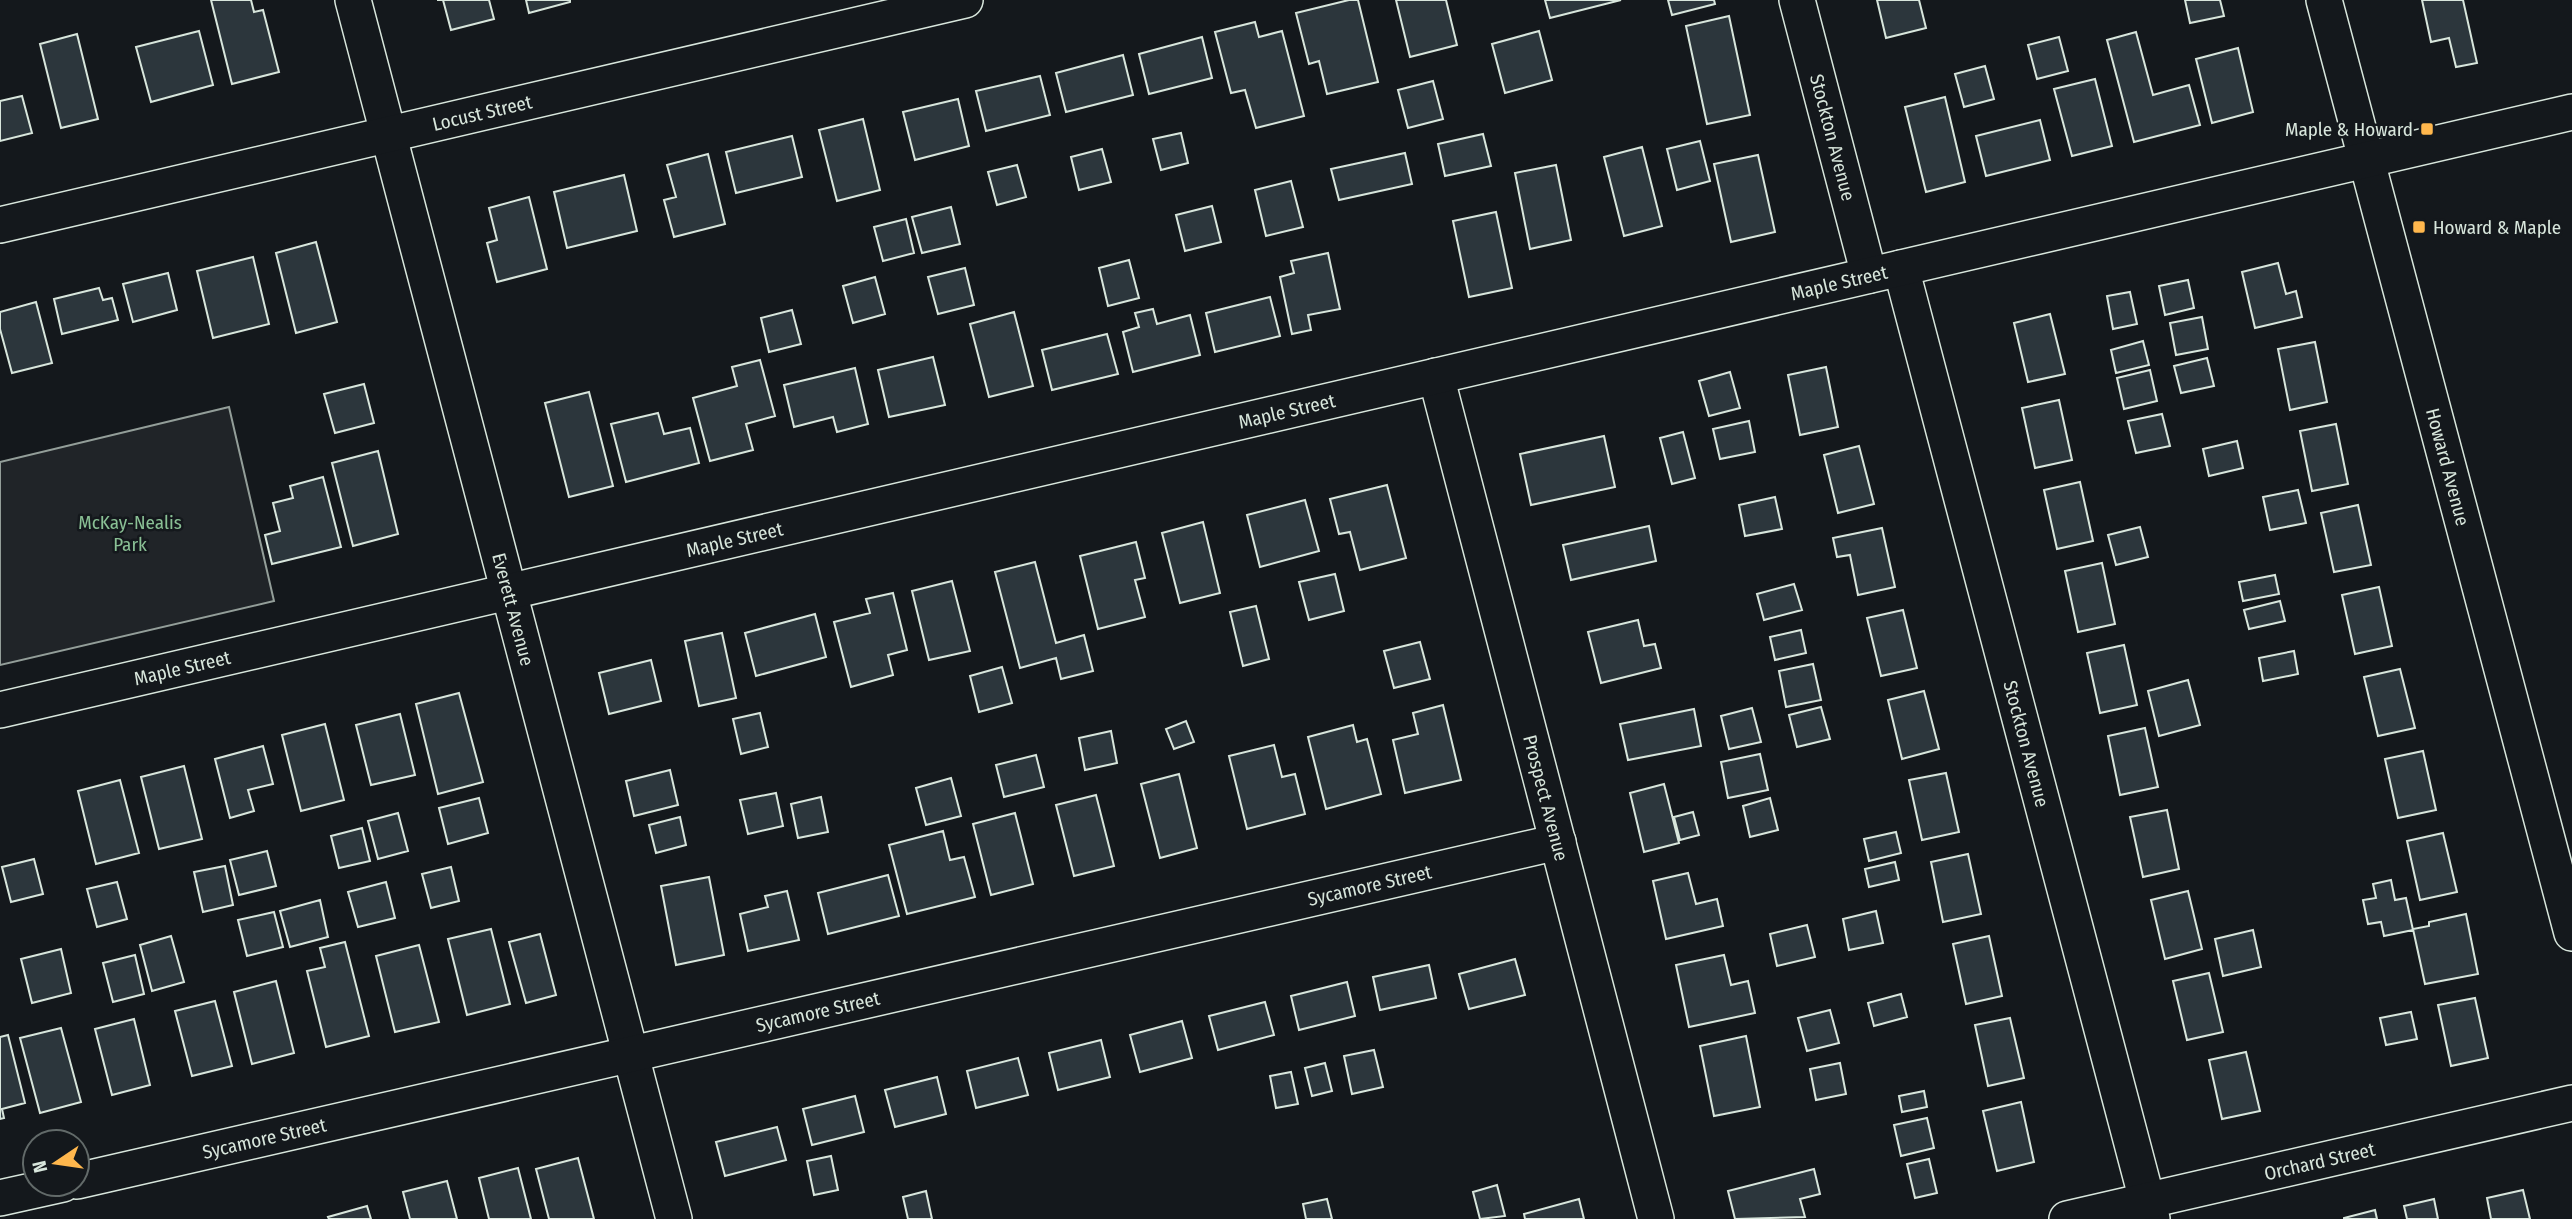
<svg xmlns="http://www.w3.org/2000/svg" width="2572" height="1219" font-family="'Fira Sans Condensed',sans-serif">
<rect width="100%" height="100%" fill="#14181c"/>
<path fill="#202428" stroke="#939e99" stroke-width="2" d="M 229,407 L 274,601 L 0,665 L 0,462 Z"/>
<path fill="#2c363c" stroke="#d8e6dc" stroke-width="2" d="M 211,0 L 251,0 L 254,12 L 263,10 L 279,72 L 232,84 Z
M 437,0 L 489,0 L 494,19 L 451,30 L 443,0 Z
M 526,0 L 570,0 L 570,2 L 529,13 Z
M 1349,0 L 1358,0 L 1378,82 L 1327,94 L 1319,61 L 1309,64 L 1296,13 Z
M 1396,0 L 1446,0 L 1457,45 L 1410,57 Z
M 1545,0 L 1621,0 L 1550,18 Z
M 1668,0 L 1714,0 L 1715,4 L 1672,15 Z
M 1877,0 L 1919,0 L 1926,28 L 1886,38 Z
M 2185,0 L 2220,0 L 2224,16 L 2190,23 Z
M 2422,0 L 2463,0 L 2477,63 L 2456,67 L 2449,38 L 2431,42 Z
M 1729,16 L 1750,115 L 1707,124 L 1686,26 Z
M 1255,22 L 1259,37 L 1282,31 L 1304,116 L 1256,128 L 1245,90 L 1231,93 L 1215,32 Z
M 199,31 L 213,85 L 151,102 L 136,47 Z
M 1539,31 L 1552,80 L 1505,93 L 1492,44 Z
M 2136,32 L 2153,95 L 2189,85 L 2200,125 L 2134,142 L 2107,40 Z
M 77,34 L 98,119 L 61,128 L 40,44 Z
M 1202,37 L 1212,78 L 1149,94 L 1139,54 Z
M 2059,37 L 2068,71 L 2037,79 L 2028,45 Z
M 2238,48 L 2253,112 L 2212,123 L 2196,59 Z
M 1123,55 L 1133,95 L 1066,112 L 1056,73 Z
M 1985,66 L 1994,99 L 1964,107 L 1955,74 Z
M 1040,76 L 1050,115 L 986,131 L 976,91 Z
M 2095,79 L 2112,146 L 2072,156 L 2054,89 Z
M 1433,81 L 1443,119 L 1408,128 L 1398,90 Z
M 22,96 L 32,133 L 0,141 L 0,101 Z
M 1945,97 L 1965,182 L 1926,192 L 1905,107 Z
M 958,99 L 969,146 L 915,160 L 903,112 Z
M 863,119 L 880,190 L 837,201 L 819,130 Z
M 2040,120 L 2050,160 L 1986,176 L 1976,136 Z
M 1181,133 L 1188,163 L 1161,170 L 1153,139 Z
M 1483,134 L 1491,166 L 1445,176 L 1438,144 Z
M 792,136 L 802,177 L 736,193 L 726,152 Z
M 1700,141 L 1710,181 L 1677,190 L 1667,149 Z
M 1642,147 L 1662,226 L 1624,236 L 1604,157 Z
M 1102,149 L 1111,182 L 1079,190 L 1071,157 Z
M 1405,153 L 1412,184 L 1339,200 L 1331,169 Z
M 708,154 L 725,224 L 674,237 L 664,200 L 676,197 L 667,165 Z
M 1758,155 L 1775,232 L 1731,242 L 1714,164 Z
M 1017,165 L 1026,197 L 997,205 L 988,172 Z
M 1556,165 L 1571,240 L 1530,249 L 1515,173 Z
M 624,175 L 637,231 L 567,248 L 554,192 Z
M 1291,181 L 1303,227 L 1266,236 L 1255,190 Z
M 529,197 L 547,269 L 497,282 L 487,243 L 497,240 L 489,208 Z
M 1212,206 L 1221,242 L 1185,251 L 1176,215 Z
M 951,207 L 960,244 L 922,253 L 912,217 Z
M 1496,212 L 1512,288 L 1469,297 L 1453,221 Z
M 906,219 L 914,253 L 883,261 L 874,227 Z
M 316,242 L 337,322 L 296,333 L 276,253 Z
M 1328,253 L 1340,309 L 1308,315 L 1311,330 L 1292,334 L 1280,277 L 1294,273 L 1291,261 Z
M 253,257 L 269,324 L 213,338 L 197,271 Z
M 1129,260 L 1139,298 L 1108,306 L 1099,268 Z
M 2278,263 L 2286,294 L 2296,291 L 2302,317 L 2255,328 L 2242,272 Z
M 965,268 L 974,305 L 938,314 L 928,277 Z
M 168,273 L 177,310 L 133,322 L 123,284 Z
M 875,277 L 885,314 L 853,323 L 843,286 Z
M 2188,280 L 2194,308 L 2165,315 L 2159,286 Z
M 99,288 L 103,300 L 112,298 L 118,320 L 62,334 L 54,299 Z
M 2130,292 L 2137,324 L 2113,329 L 2107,296 Z
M 1270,297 L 1280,336 L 1215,352 L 1206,313 Z
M 36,302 L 52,363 L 12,373 L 0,329 L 0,312 Z
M 1153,309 L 1157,324 L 1190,315 L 1200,355 L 1133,372 L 1123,332 L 1139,327 L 1135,313 Z
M 792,310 L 801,344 L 769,352 L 761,318 Z
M 1014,312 L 1033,386 L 989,397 L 970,324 Z
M 2050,314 L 2065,374 L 2028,382 L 2014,323 Z
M 2202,317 L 2208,349 L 2176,355 L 2170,323 Z
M 1107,334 L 1118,374 L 1052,390 L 1042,350 Z
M 2143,341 L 2149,365 L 2116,373 L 2111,350 Z
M 2315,342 L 2327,402 L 2290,410 L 2278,349 Z
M 933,357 L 945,405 L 889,417 L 878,370 Z
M 2207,358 L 2214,386 L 2181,393 L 2174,366 Z
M 760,360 L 775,416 L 746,424 L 753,450 L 710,461 L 693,398 L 737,386 L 732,367 Z
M 1826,367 L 1838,427 L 1800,435 L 1788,375 Z
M 855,368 L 868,424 L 837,432 L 833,417 L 794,427 L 784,385 Z
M 2150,370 L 2157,401 L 2124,409 L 2117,378 Z
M 1730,372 L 1740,408 L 1709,416 L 1699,381 Z
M 364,384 L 374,423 L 335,433 L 324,394 Z
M 589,392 L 613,486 L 569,497 L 545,403 Z
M 2059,400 L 2072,460 L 2035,468 L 2022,408 Z
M 658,413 L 664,434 L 690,428 L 699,463 L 626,482 L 611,424 Z
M 2162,414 L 2170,446 L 2136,453 L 2128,421 Z
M 1749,421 L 1755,452 L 1720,459 L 1713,429 Z
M 2336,424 L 2348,484 L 2312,491 L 2300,431 Z
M 1683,432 L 1695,478 L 1672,484 L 1660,438 Z
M 1604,436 L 1615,487 L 1531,505 L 1520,454 Z
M 2237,441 L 2243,468 L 2209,476 L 2203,449 Z
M 1859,446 L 1874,504 L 1838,513 L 1824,455 Z
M 378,451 L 398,534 L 353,546 L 332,463 Z
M 323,477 L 341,547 L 272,564 L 265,535 L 280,531 L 273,503 L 293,498 L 290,486 Z
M 2080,482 L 2093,541 L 2057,549 L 2044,490 Z
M 1387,485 L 1406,558 L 1360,570 L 1350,532 L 1339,534 L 1330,499 Z
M 2298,490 L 2306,523 L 2270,530 L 2263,497 Z
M 1775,497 L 1782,529 L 1745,536 L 1739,505 Z
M 1305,500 L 1319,551 L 1260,567 L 1247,515 Z
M 2358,505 L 2371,565 L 2334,572 L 2321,513 Z
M 1203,522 L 1220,593 L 1180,603 L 1162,533 Z
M 1649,526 L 1656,561 L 1571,580 L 1563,545 Z
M 2140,527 L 2148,557 L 2116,565 L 2108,535 Z
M 1882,528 L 1895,587 L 1858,595 L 1850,555 L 1837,557 L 1833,538 Z
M 1136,542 L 1145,578 L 1135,580 L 1145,617 L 1098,629 L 1080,556 Z
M 1035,562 L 1056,643 L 1084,635 L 1093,671 L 1061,679 L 1056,658 L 1020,668 L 995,572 Z
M 2102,563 L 2115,624 L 2078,632 L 2065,571 Z
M 1335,574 L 1344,611 L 1309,620 L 1299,582 Z
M 2275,575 L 2279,594 L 2243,601 L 2239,582 Z
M 952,581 L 970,651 L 929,660 L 912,591 Z
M 1794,584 L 1802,610 L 1764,620 L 1757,594 Z
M 2379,587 L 2392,646 L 2355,654 L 2342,595 Z
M 893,593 L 907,650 L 888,655 L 893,675 L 851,687 L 834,622 L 870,613 L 866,599 Z
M 2280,601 L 2285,621 L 2249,629 L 2244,610 Z
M 1256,606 L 1269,659 L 1243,666 L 1230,612 Z
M 1903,610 L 1917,668 L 1881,676 L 1867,618 Z
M 815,614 L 826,657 L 756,676 L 745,633 Z
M 1638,620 L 1644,646 L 1655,644 L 1661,668 L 1601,683 L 1588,632 Z
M 1801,630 L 1806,653 L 1775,660 L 1770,637 Z
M 722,633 L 736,698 L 699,706 L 685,641 Z
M 1420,642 L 1430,679 L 1394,688 L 1384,651 Z
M 2124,645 L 2137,705 L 2100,713 L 2087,653 Z
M 2294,651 L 2298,674 L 2263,681 L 2259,658 Z
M 651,660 L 661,701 L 609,714 L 599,673 Z
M 1813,664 L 1821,700 L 1786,707 L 1779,671 Z
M 1002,667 L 1012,703 L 979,712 L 970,676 Z
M 2400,669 L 2415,728 L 2378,736 L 2364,677 Z
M 2188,680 L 2200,725 L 2159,736 L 2148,691 Z
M 1924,691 L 1939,749 L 1902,759 L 1888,700 Z
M 459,693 L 483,782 L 438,794 L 416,704 Z
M 1443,705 L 1461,780 L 1405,793 L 1393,740 L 1418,734 L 1413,713 Z
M 1821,707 L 1830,739 L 1797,747 L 1789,715 Z
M 1752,708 L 1761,742 L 1729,749 L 1721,716 Z
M 1694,709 L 1701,746 L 1628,760 L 1620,724 Z
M 760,713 L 768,747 L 741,754 L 733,719 Z
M 400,714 L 415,775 L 371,785 L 356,725 Z
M 1186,721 L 1194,742 L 1174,749 L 1166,729 Z
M 325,724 L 344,800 L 301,811 L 282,735 Z
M 1353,725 L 1357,742 L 1367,739 L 1381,794 L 1326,809 L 1308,737 Z
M 2145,728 L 2158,787 L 2120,795 L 2108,736 Z
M 1111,731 L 1117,763 L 1085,770 L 1079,738 Z
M 1274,745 L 1282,777 L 1295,774 L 1305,814 L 1247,829 L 1229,756 Z
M 263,746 L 273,784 L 248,790 L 254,811 L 230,818 L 215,759 Z
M 2423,751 L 2436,810 L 2398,818 L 2385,759 Z
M 1760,754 L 1768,790 L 1728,798 L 1721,762 Z
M 1036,755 L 1044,787 L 1004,797 L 996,765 Z
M 184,766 L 202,839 L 159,849 L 141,777 Z
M 670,770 L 678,805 L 634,816 L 626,781 Z
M 1946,773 L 1959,832 L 1922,840 L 1909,780 Z
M 1179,774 L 1197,848 L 1160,858 L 1141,784 Z
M 951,778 L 961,816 L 926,825 L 916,788 Z
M 120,780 L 139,853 L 96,864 L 78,791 Z
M 1664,784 L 1679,843 L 1644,852 L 1630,793 Z
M 776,793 L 783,826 L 748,834 L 740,800 Z
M 1096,795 L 1114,866 L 1074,876 L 1056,805 Z
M 821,797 L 828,832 L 798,838 L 791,804 Z
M 479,798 L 488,833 L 448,844 L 439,808 Z
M 1770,798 L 1778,830 L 1750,837 L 1743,806 Z
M 2167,810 L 2179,869 L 2143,877 L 2130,817 Z
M 1693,812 L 1699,835 L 1680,840 L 1674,817 Z
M 398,813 L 408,851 L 378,859 L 368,821 Z
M 1015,813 L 1033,884 L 991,895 L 973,824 Z
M 680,817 L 686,845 L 656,853 L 649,825 Z
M 362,828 L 370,861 L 339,868 L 331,836 Z
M 943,831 L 950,860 L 964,857 L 975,897 L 907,914 L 889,845 Z
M 1896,832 L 1901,853 L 1869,861 L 1864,839 Z
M 2443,833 L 2457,892 L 2420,900 L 2407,841 Z
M 267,851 L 276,886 L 239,895 L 230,860 Z
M 1968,854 L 1981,914 L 1943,922 L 1931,862 Z
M 34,859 L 43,894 L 11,902 L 2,867 Z
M 1895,862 L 1899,880 L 1869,887 L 1865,869 Z
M 225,866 L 233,905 L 203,912 L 194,872 Z
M 451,867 L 459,901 L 431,908 L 422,874 Z
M 1688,873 L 1696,904 L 1717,899 L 1723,926 L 1666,939 L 1653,881 Z
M 888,875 L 899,916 L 828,934 L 818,893 Z
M 709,877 L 724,955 L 676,965 L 661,886 Z
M 2391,880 L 2395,900 L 2406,898 L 2413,930 L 2384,936 L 2381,922 L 2368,924 L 2363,900 L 2376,898 L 2373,884 Z
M 117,882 L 127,919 L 97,927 L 87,889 Z
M 386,882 L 395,918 L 358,927 L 348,892 Z
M 787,891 L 799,940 L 748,951 L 740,914 L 768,907 L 765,896 Z
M 2188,891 L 2202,949 L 2165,959 L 2151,900 Z
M 320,900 L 328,937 L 290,947 L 280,911 Z
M 1876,911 L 1883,943 L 1849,950 L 1843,919 Z
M 274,912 L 283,947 L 247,956 L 238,920 Z
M 2466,914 L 2478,974 L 2425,984 L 2413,929 L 2429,926 L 2429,922 Z
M 1807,925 L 1815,957 L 1777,966 L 1770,934 Z
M 491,929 L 510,1004 L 467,1015 L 448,939 Z
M 2253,930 L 2261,967 L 2223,976 L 2215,939 Z
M 540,934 L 556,995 L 526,1003 L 509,942 Z
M 171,936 L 184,982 L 152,991 L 140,945 Z
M 1989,936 L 2002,996 L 1966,1004 L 1953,944 Z
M 345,942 L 369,1036 L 326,1047 L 307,971 L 325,967 L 320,948 Z
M 419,945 L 439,1022 L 395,1032 L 376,956 Z
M 61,949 L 71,993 L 32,1003 L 21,959 Z
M 135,955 L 144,994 L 113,1002 L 103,963 Z
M 1724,955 L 1731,985 L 1748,981 L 1755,1013 L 1689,1027 L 1676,965 Z
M 1515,959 L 1525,995 L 1469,1009 L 1459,974 Z
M 1429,965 L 1436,998 L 1380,1010 L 1373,977 Z
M 2209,973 L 2223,1032 L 2187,1040 L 2173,981 Z
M 276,981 L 294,1053 L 252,1064 L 234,992 Z
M 1347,982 L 1355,1016 L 1299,1030 L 1291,996 Z
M 1901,994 L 1907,1017 L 1874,1026 L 1868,1003 Z
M 2475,998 L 2488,1058 L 2451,1066 L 2438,1005 Z
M 215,1001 L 232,1066 L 192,1076 L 175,1011 Z
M 1265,1002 L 1274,1035 L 1218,1050 L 1209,1016 Z
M 1830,1010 L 1839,1043 L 1807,1051 L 1798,1018 Z
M 2411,1012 L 2417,1039 L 2386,1045 L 2380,1018 Z
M 2010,1018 L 2024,1078 L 1988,1086 L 1975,1025 Z
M 134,1019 L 150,1085 L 112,1095 L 95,1029 Z
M 1182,1021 L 1192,1058 L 1140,1072 L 1130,1035 Z
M 61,1028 L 81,1102 L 40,1113 L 20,1038 Z
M 8,1035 L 25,1103 L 2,1109 L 4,1118 L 0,1119 L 0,1037 Z
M 1746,1036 L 1760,1107 L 1714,1116 L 1700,1046 Z
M 1101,1040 L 1110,1077 L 1058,1090 L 1049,1053 Z
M 1374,1050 L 1383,1087 L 1352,1094 L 1344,1056 Z
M 2246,1052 L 2260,1111 L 2222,1119 L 2209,1060 Z
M 1018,1058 L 1028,1095 L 976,1108 L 967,1071 Z
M 1325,1063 L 1332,1091 L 1312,1096 L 1305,1068 Z
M 1840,1063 L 1846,1094 L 1816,1100 L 1810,1069 Z
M 1291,1072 L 1298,1104 L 1276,1108 L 1270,1076 Z
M 937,1077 L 946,1114 L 895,1127 L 885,1090 Z
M 1924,1091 L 1927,1107 L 1902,1112 L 1899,1096 Z
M 855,1096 L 864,1132 L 812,1145 L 803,1109 Z
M 2021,1102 L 2034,1162 L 1997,1171 L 1983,1111 Z
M 1927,1118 L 1934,1148 L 1901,1156 L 1894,1125 Z
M 777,1127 L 786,1160 L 725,1176 L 716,1142 Z
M 831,1156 L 838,1190 L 814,1195 L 807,1161 Z
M 578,1158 L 594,1219 L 549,1219 L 536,1169 Z
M 1929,1159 L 1937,1193 L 1915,1198 L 1907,1164 Z
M 518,1168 L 531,1219 L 489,1219 L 479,1178 Z
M 1814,1169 L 1820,1194 L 1800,1199 L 1805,1217 L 1735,1219 L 1728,1191 Z
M 447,1181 L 457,1219 L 410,1219 L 403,1192 Z
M 1497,1185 L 1505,1216 L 1480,1219 L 1473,1192 Z
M 2523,1190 L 2530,1219 L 2491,1219 L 2487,1198 Z
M 926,1191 L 932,1219 L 908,1219 L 903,1197 Z
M 1327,1199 L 1332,1219 L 1306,1219 L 1303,1204 Z
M 1579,1199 L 1584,1219 L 1525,1219 L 1524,1214 Z
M 2434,1199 L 2438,1219 L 2407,1219 L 2404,1206 Z
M 367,1206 L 371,1219 L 329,1219 L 328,1217 Z
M 2375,1210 L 2377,1219 L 2344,1219 L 2344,1218 Z"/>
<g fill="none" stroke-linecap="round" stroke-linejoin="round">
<g stroke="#d8e6dc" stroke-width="38">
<g id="minor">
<path id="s1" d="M 353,0 L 674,1219"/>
<path id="s2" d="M 1797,0 L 1869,275"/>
<path id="s3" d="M 2324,0 L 2572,933"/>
<path id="s4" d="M 0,225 L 965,0"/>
<path id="s5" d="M 1901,268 L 2152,1219"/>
<path id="s6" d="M 1436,376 L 1656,1219"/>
<path id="s7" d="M 0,710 L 2572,112"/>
<path id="s8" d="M 77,1181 L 1558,842"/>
<path d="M 0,1198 L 63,1184"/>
<path id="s9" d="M 2067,1219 L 2572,1103"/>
</g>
</g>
<use href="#minor" stroke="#14181c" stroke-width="35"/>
</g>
<g fill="#ffb74d" stroke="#14181c" stroke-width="2.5">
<rect x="2420" y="122" width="14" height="14" rx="3.5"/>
<rect x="2412" y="220" width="14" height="14" rx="3.5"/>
</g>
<g text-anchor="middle" stroke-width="5" stroke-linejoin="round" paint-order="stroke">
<g font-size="19" fill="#d8e6dc" stroke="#14181c">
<text dy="7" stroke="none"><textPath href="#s4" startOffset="495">Locust Street</textPath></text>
<text dy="7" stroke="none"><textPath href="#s2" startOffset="142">Stockton Avenue</textPath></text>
<text dy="7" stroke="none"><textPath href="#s7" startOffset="1888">Maple Street</textPath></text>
<text dy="7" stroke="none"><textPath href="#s7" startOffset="1321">Maple Street</textPath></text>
<text dy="7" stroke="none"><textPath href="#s3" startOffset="483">Howard Avenue</textPath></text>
<text dy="7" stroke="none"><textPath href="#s7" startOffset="754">Maple Street</textPath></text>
<text dy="7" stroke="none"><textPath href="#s1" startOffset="630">Everett Avenue</textPath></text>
<text dy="7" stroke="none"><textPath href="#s7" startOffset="187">Maple Street</textPath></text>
<text dy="7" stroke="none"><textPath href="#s5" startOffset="492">Stockton Avenue</textPath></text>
<text dy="7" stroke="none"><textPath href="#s6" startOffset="436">Prospect Avenue</textPath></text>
<text dy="7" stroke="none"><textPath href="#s8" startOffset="1326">Sycamore Street</textPath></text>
<text dy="7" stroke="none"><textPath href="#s8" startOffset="760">Sycamore Street</textPath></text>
<text dy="7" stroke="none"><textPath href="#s8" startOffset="192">Sycamore Street</textPath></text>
<text dy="7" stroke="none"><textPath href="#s9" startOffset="259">Orchard Street</textPath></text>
</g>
<g font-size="19" fill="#d8e6dc" stroke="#14181c" text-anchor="end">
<text x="2413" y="136">Maple &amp; Howard</text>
<text x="2433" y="234" text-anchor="start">Howard &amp; Maple</text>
</g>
<g font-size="19" fill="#8ac095" stroke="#14181c">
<text x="130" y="529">McKay-Nealis<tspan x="130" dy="22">Park</tspan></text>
</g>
</g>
<g transform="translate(56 1163) rotate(257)"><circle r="33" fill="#14181c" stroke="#626a69" stroke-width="2"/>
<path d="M0-5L12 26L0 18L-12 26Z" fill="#ffb74d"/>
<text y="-10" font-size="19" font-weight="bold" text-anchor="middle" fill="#d8e6dc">N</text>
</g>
</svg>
